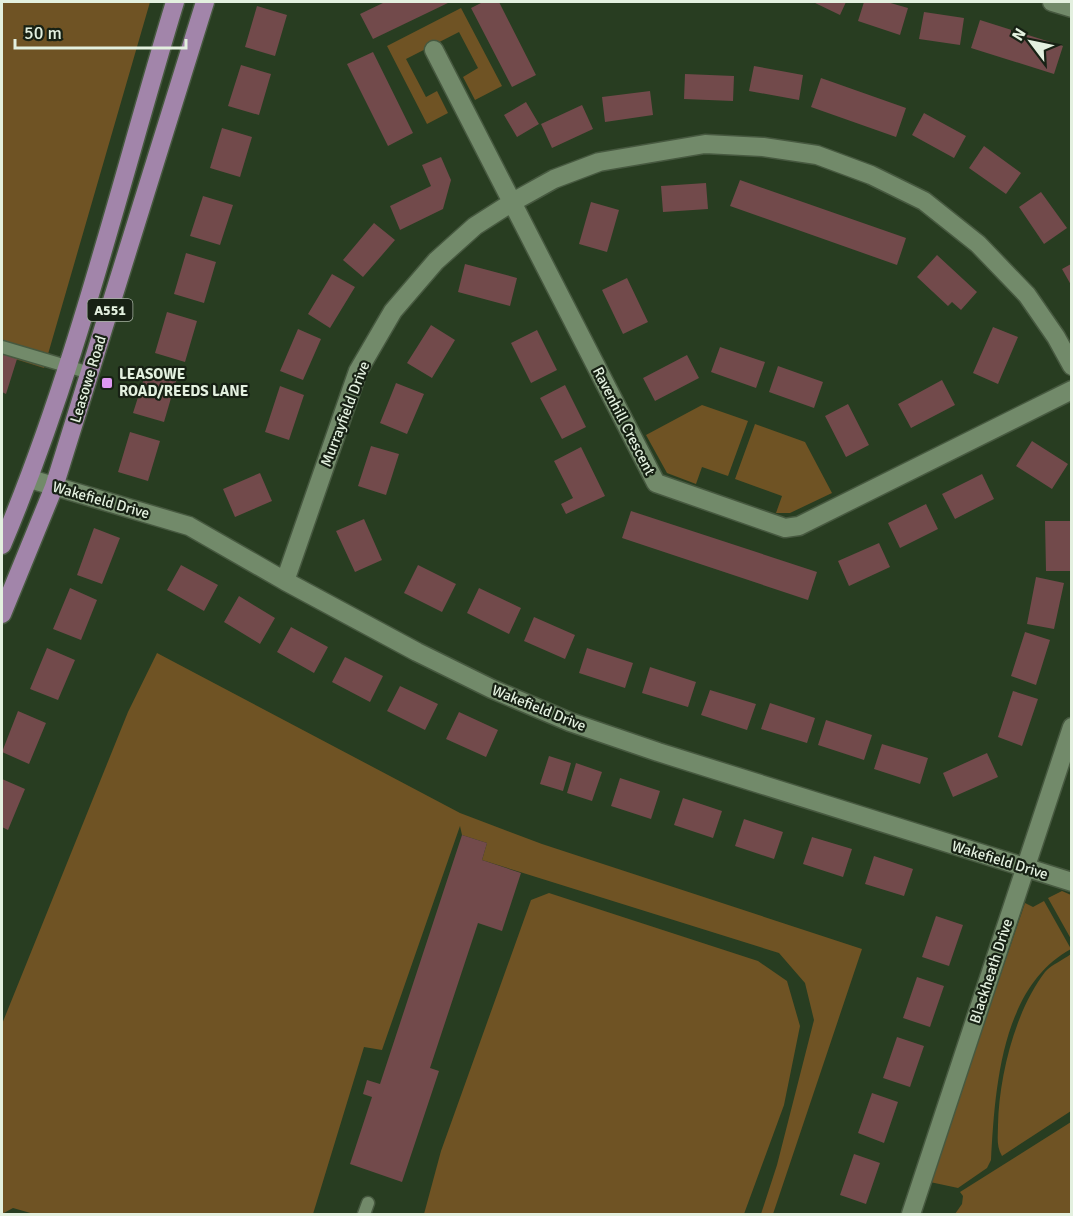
<svg xmlns="http://www.w3.org/2000/svg" width="1073" height="1216" font-family="Signika,sans-serif">
<rect width="100%" height="100%" fill="#283d21"/>
<path fill="#6f5324" d="M 2,2 L 150,2 L 44,368 L 2,355 Z
M 461,8 L 502,86 L 475,100 L 463,77 L 478,68 L 459,32 L 406,59 L 426,97 L 437,91 L 448,113 L 427,124 L 387,46 Z
M 702,405 L 748,421 L 728,476 L 702,467 L 696,484 L 667,473 L 646,435 Z
M 755,424 L 805,442 L 832,493 L 790,513 L 776,513 L 782,496 L 735,479 Z
M 157,653 L 460,813 L 542,844 L 862,949 L 773,1214 L 761,1214 L 777,1165 L 814,1020 L 805,983 L 779,953 L 482,860 L 487,843 L 462,835 L 460,826 L 382,1050 L 364,1047 L 313,1214 L 34,1214 L 13,1208 L 2,1214 L 2,1024 L 128,712 Z
M 1062,891 L 1071,895 L 1071,939 L 1048,898 Z
M 549,893 L 758,961 L 787,981 L 800,1026 L 784,1105 L 744,1214 L 424,1214 L 441,1151 L 531,900 Z
M 1044,901 L 1071,949 C 1001,987 995,1089 991,1160 L 987,1168 L 958,1188 L 930,1182 L 1025,903 L 1033,907 Z
M 1071,954 L 1071,1111 L 1002,1156 C 996,1146 998,1136 998,1125 C 999,1077 1015,1011 1045,972 C 1051,965 1063,960 1071,954 Z
M 1071,1122 L 1071,1214 L 955,1214 L 962,1204 L 963,1196 L 960,1192 Z"/>
<path fill="#724a4b" d="M 385,2 L 450,2 L 373,39 L 360,14 Z
M 483,2 L 499,2 L 536,75 L 512,87 L 471,8 Z
M 813,2 L 846,2 L 840,15 Z
M 864,2 L 887,2 L 908,8 L 900,35 L 858,21 Z
M 257,6 L 287,15 L 275,56 L 245,47 Z
M 924,12 L 964,18 L 960,45 L 919,39 Z
M 980,20 L 1063,46 L 1054,74 L 971,48 Z
M 373,52 L 413,133 L 388,146 L 347,64 Z
M 241,65 L 271,74 L 259,115 L 228,106 Z
M 754,66 L 803,75 L 799,100 L 749,91 Z
M 685,74 L 734,76 L 733,101 L 684,99 Z
M 821,78 L 906,108 L 896,137 L 811,107 Z
M 650,91 L 653,115 L 605,122 L 602,97 Z
M 526,102 L 539,124 L 517,137 L 504,115 Z
M 582,105 L 593,129 L 552,148 L 541,124 Z
M 924,113 L 966,136 L 954,158 L 912,135 Z
M 222,128 L 252,137 L 240,177 L 210,168 Z
M 984,146 L 1021,173 L 1006,194 L 969,168 Z
M 441,157 L 451,180 L 443,209 L 400,230 L 390,206 L 431,186 L 422,165 Z
M 740,180 L 906,238 L 897,265 L 730,206 Z
M 706,183 L 708,209 L 663,212 L 661,186 Z
M 1041,192 L 1067,228 L 1044,244 L 1019,207 Z
M 203,196 L 233,205 L 220,245 L 190,236 Z
M 591,202 L 619,210 L 607,252 L 579,244 Z
M 374,223 L 395,240 L 363,277 L 343,260 Z
M 186,253 L 216,262 L 204,303 L 174,294 Z
M 937,255 L 977,292 L 961,310 L 952,302 L 948,306 L 917,277 Z
M 465,264 L 517,278 L 510,306 L 458,292 Z
M 1071,264 L 1071,285 L 1062,269 Z
M 332,274 L 355,287 L 330,328 L 308,314 Z
M 627,278 L 648,322 L 623,334 L 602,290 Z
M 167,312 L 197,321 L 185,362 L 155,353 Z
M 431,325 L 455,340 L 432,378 L 407,363 Z
M 993,327 L 1018,337 L 998,384 L 973,373 Z
M 298,329 L 321,339 L 303,380 L 280,371 Z
M 537,330 L 557,370 L 531,383 L 511,343 Z
M 720,347 L 765,362 L 756,388 L 711,372 Z
M 2,354 L 17,359 L 6,394 L 2,392 Z
M 687,355 L 699,378 L 655,401 L 643,378 Z
M 778,366 L 823,382 L 814,408 L 769,392 Z
M 146,372 L 176,381 L 164,422 L 133,413 Z
M 942,380 L 955,405 L 911,428 L 898,404 Z
M 396,383 L 424,394 L 407,434 L 380,423 Z
M 565,385 L 586,427 L 562,439 L 540,398 Z
M 280,386 L 304,395 L 289,440 L 265,432 Z
M 848,404 L 869,445 L 846,457 L 825,416 Z
M 130,432 L 160,441 L 148,481 L 118,472 Z
M 1032,441 L 1068,464 L 1052,489 L 1016,466 Z
M 371,446 L 399,454 L 386,495 L 358,486 Z
M 581,447 L 605,496 L 566,514 L 561,504 L 573,498 L 554,461 Z
M 260,473 L 272,501 L 235,517 L 223,489 Z
M 982,474 L 994,499 L 955,519 L 942,494 Z
M 926,504 L 938,529 L 900,548 L 888,523 Z
M 631,511 L 817,572 L 808,600 L 622,538 Z
M 364,519 L 382,560 L 355,572 L 336,531 Z
M 1045,521 L 1071,521 L 1071,571 L 1046,571 Z
M 94,528 L 120,538 L 102,584 L 77,575 Z
M 879,543 L 890,567 L 849,586 L 838,561 Z
M 181,565 L 218,585 L 204,611 L 167,590 Z
M 418,565 L 456,584 L 442,612 L 404,593 Z
M 1036,577 L 1064,583 L 1054,629 L 1027,624 Z
M 70,588 L 97,600 L 81,640 L 53,629 Z
M 479,588 L 521,608 L 509,634 L 467,613 Z
M 239,596 L 275,618 L 260,644 L 224,622 Z
M 534,617 L 575,635 L 565,659 L 524,641 Z
M 291,627 L 328,647 L 314,673 L 277,652 Z
M 1025,632 L 1050,640 L 1036,685 L 1011,676 Z
M 47,648 L 75,660 L 58,700 L 30,689 Z
M 587,648 L 633,663 L 625,688 L 579,673 Z
M 345,657 L 383,676 L 370,702 L 332,682 Z
M 650,667 L 696,682 L 688,707 L 642,693 Z
M 400,686 L 438,704 L 425,730 L 387,711 Z
M 710,690 L 756,704 L 747,730 L 701,715 Z
M 1013,691 L 1038,699 L 1022,746 L 998,737 Z
M 770,703 L 815,718 L 807,743 L 761,729 Z
M 18,711 L 46,723 L 29,764 L 2,752 Z
M 459,712 L 498,730 L 486,757 L 446,739 Z
M 826,720 L 872,735 L 864,760 L 818,745 Z
M 882,744 L 928,758 L 920,784 L 874,769 Z
M 987,753 L 998,777 L 953,797 L 943,773 Z
M 549,756 L 571,763 L 563,791 L 540,784 Z
M 576,763 L 602,772 L 592,801 L 567,793 Z
M 620,778 L 660,791 L 651,819 L 611,806 Z
M 2,779 L 25,789 L 8,830 L 2,827 Z
M 683,798 L 722,811 L 713,838 L 674,825 Z
M 744,819 L 783,832 L 774,859 L 735,846 Z
M 462,835 L 487,843 L 482,860 L 521,873 L 502,931 L 478,923 L 430,1068 L 439,1071 L 402,1182 L 350,1164 L 372,1097 L 363,1094 L 367,1080 L 380,1084 Z
M 812,837 L 852,849 L 843,877 L 803,864 Z
M 874,856 L 913,869 L 904,896 L 865,884 Z
M 936,916 L 963,925 L 949,966 L 922,957 Z
M 917,977 L 944,986 L 930,1027 L 903,1018 Z
M 897,1037 L 924,1046 L 910,1087 L 883,1078 Z
M 872,1093 L 898,1102 L 884,1143 L 858,1133 Z
M 854,1154 L 880,1163 L 866,1204 L 840,1195 Z"/>
<g fill="none" stroke-linecap="round" stroke-linejoin="round">
<g stroke="#475940" stroke-width="15">
<path id="service" d="M 2,347 L 90,373
M 364,1214 L 368,1203"/>
</g>
<g stroke="#475940" stroke-width="21">
<path id="minor" d="M 434,50 L 656,483 L 785,528 L 799,526 L 1072,390
M 30,479 L 189,526 L 285,581 L 417,652 L 492,689 L 570,722 L 658,752 L 1072,882
M 285,581 L 358,371 L 393,311 L 436,261 L 475,226 L 511,203 L 554,179 L 599,162 L 705,144 L 763,147 L 817,155 L 871,175 L 924,201 L 978,244 L 1027,295 L 1056,337 L 1072,366
M 911,1214 L 1072,727"/>
</g>
<g stroke="#475940" stroke-width="21">
<path id="tertiary" d="M 1052,2 L 1072,8"/>
</g>
<g stroke="#475940" stroke-width="21">
<path id="primary" d="M 2,545 C 76,370 120,183 175,2
M 2,614 L 54,487 L 205,2"/>
</g>
<use href="#service" stroke="#728a6a" stroke-width="12"/>
<use href="#minor" stroke="#728a6a" stroke-width="18"/>
<use href="#tertiary" stroke="#728a6a" stroke-width="18"/>
<use href="#primary" stroke="#a285aa" stroke-width="18"/>
</g>
<rect fill="#de98f2" stroke="#172114" stroke-width="2" x="101" y="377" width="12" height="12" rx="3"/>
<g text-anchor="middle" stroke-width="4.5" stroke-linejoin="round" paint-order="stroke">
<rect fill="#172114" stroke="#a6b2a2" stroke-width="1.5" x="87.5" y="299" width="45" height="22" rx="4.5"/>
<g font-size="14" font-weight="bold" fill="#e3f0df">
<text x="110" y="315">A551</text>
</g>
<g font-size="15" font-weight="bold" fill="#e3f0df" stroke="#172114" text-anchor="start">
<text x="119" y="379">LEASOWE<tspan x="119" dy="17">ROAD/REEDS LANE</tspan></text>
</g>
<g font-size="15" fill="#e3f0df" stroke="#172114">
<text transform="translate(88 379) rotate(-73)" y="5">Leasowe Road</text>
<text transform="translate(345 414) rotate(-69)" y="5">Murrayfield Drive</text>
<text transform="translate(624 421) rotate(63)" y="5">Ravenhill Crescent</text>
<text transform="translate(101 500) rotate(16)" y="5">Wakefield Drive</text>
<text transform="translate(539 708) rotate(22)" y="5">Wakefield Drive</text>
<text transform="translate(1000 860) rotate(17)" y="5">Wakefield Drive</text>
<text transform="translate(991 971) rotate(-72)" y="5">Blackheath Drive</text>
</g>
</g>
<rect width="1073" height="1216" fill="none" stroke="#e3f0df" stroke-width="6"/>
<g transform="translate(1031 42) rotate(302)" stroke="#172114" stroke-width="4.5" paint-order="stroke">
<path d="M0-4.5L10 22L0 15L-10 22Z" fill="#e3f0df"/>
<text y="-9" font-size="16" font-weight="bold" text-anchor="middle" fill="#e3f0df">N</text>
</g>
<path d="M15 39v9h171v-9" fill="none" stroke="#e3f0df" stroke-width="3"/>
<text x="24" y="39" font-size="18" fill="#e3f0df" stroke="#172114" stroke-width="4.5" paint-order="stroke">50 m</text>
</svg>
